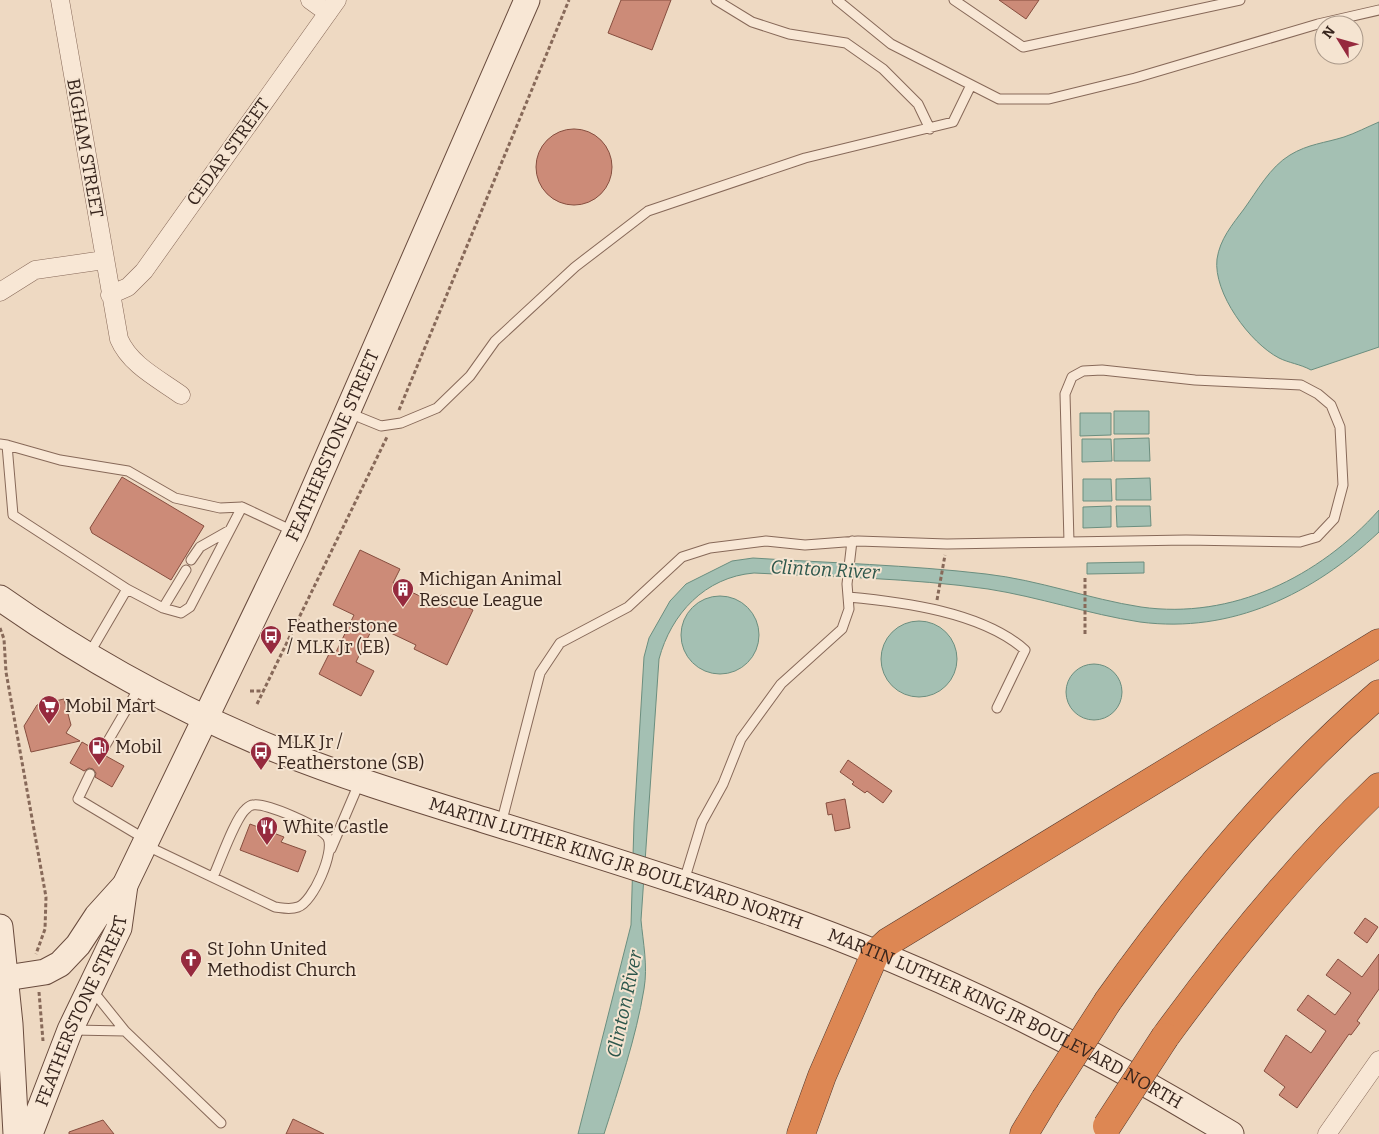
<svg xmlns="http://www.w3.org/2000/svg" width="1379" height="1134" font-family="Bitter,serif">
<rect width="100%" height="100%" fill="#eed9c2"/>
<path fill="#a4c0b3" stroke="#6b8e7f" d="M 1379,122 L 1379,347 L 1311,370 C 1300,364 1289,363 1279,358 C 1250,343 1213,293 1217,259 C 1220,239 1232,225 1244,209 C 1257,191 1270,167 1290,155 C 1308,144 1325,143 1344,137 C 1356,133 1367,127 1379,122 Z
M 1114,411 L 1149,411 L 1149,434 L 1114,434 Z
M 1080,413 L 1111,413 L 1111,435 L 1080,436 Z
M 1149,438 L 1150,461 L 1114,461 L 1114,439 Z
M 1082,439 L 1111,439 L 1112,461 L 1082,462 Z
M 1150,478 L 1151,500 L 1116,500 L 1116,479 Z
M 1083,479 L 1111,479 L 1112,501 L 1083,501 Z
M 1111,506 L 1111,527 L 1083,528 L 1083,507 Z
M 1116,506 L 1150,506 L 1151,526 L 1117,527 Z
M 1379,510 L 1379,532 C 1313,594 1232,634 1140,622 C 1088,614 1039,597 988,589 C 911,578 831,577 754,573 C 705,577 671,614 659,659 L 641,920 C 643,942 648,966 644,989 C 636,1038 619,1087 604,1134 L 578,1134 L 631,925 L 634,822 L 644,657 L 649,638 L 670,601 L 686,584 L 732,561 L 753,558 C 830,563 909,565 986,574 C 1039,580 1089,599 1141,607 C 1232,620 1319,577 1379,510 Z
M 1144,562 L 1144,573 L 1087,574 L 1087,563 Z
M681 635a39 39 0 1 1 78 0a39 39 0 1 1-78 0Z
M881 659a38 38 0 1 1 76 0a38 38 0 1 1-76 0Z
M1066 692a28 28 0 1 1 56 0a28 28 0 1 1-56 0Z"/>
<path fill="#cc8b78" stroke="#864e3f" d="M 621,0 L 671,0 L 652,50 L 608,33 Z
M 999,0 L 1039,0 L 1026,19 Z
M536 167a38 38 0 1 1 76 0a38 38 0 1 1-76 0Z
M 122,477 L 204,526 L 171,580 L 92,533 L 90,528 Z
M 360,550 L 400,569 L 393,583 L 436,604 L 441,595 L 473,610 L 447,665 L 414,649 L 416,645 L 374,625 L 356,662 L 374,671 L 361,696 L 319,674 L 331,650 L 336,652 L 354,615 L 333,605 Z
M 64,699 L 71,725 L 66,733 L 80,741 L 31,752 L 24,726 L 37,705 Z
M 82,742 L 96,750 L 97,758 L 101,759 L 106,756 L 124,766 L 112,787 L 95,777 L 96,773 L 93,769 L 89,768 L 84,771 L 70,763 Z
M 848,760 L 892,791 L 883,803 L 867,791 L 865,793 L 852,784 L 854,782 L 840,772 Z
M 845,799 L 850,828 L 835,831 L 832,814 L 828,815 L 826,803 Z
M 250,824 L 284,837 L 281,842 L 306,851 L 298,872 L 240,850 Z
M 1365,918 L 1378,927 L 1367,943 L 1354,933 Z
M 1379,954 L 1379,989 L 1357,1021 L 1360,1023 L 1351,1035 L 1349,1034 L 1297,1108 L 1279,1095 L 1285,1087 L 1264,1071 L 1286,1035 L 1311,1053 L 1326,1031 L 1297,1010 L 1308,995 L 1335,1015 L 1351,993 L 1326,975 L 1338,959 L 1362,977 Z
M 293,1119 L 324,1134 L 286,1134 Z
M 103,1120 L 114,1134 L 69,1134 L 69,1132 Z"/>
<g fill="none" stroke-linecap="round" stroke-linejoin="round">
<g stroke="#876959" stroke-width="11">
<path id="lane" d="M 716,0 L 752,22 L 789,34 L 846,43 L 883,69 L 918,104 L 930,129
M 837,0 L 891,44 L 999,99 L 1049,99 L 1135,78 L 1318,24 L 1379,10
M 954,0 L 1023,47 L 1240,0
M 349,413 L 381,426 L 401,423 L 437,408 L 470,376 L 495,341 L 575,267 L 648,211 L 805,158 L 953,122 L 971,85
M 0,444 L 7,445 L 13,515 L 127,589 L 89,654
M 7,445 L 60,460 L 128,471 L 175,498 L 220,508 L 242,507 L 293,531
M 191,560 L 200,547 L 230,530
M 127,589 L 163,608 L 181,613 L 190,607 L 242,507
M 848,597 C 903,602 982,612 1025,650 L 997,708
M 163,608 L 186,570
M 101,753 L 140,686
M 90,774 L 78,799 L 145,839
M 501,824 L 540,673 L 560,643 L 628,607 L 682,557 L 710,548 L 766,541 L 805,545 L 858,541 L 947,544 L 1069,542 L 1186,540 L 1300,542 L 1317,537 L 1334,519 L 1343,485 L 1340,427 L 1331,405 L 1318,394 L 1301,385 L 1195,380 L 1102,370 L 1083,371 L 1072,377 L 1065,394 L 1069,542
M 145,845 L 275,907 C 283,908 290,910 298,907 C 313,902 335,852 328,838 C 323,827 265,802 253,805 C 251,805 248,807 246,809 C 235,818 220,862 213,877
M 331,849 L 360,781
M 684,881 L 702,822 L 723,784 L 741,739 L 781,684 L 842,629 L 849,609 L 847,584 L 852,541
M 92,990 L 125,1031 L 221,1123
M 73,1030 L 125,1031"/>
</g>
<g stroke="#876959" stroke-width="19">
<path id="street" d="M 60,0 L 119,339 C 130,365 159,379 181,395
M 310,0 L 328,13
M 0,292 L 35,270 L 104,260
M 110,295 L 128,287 L 144,271 L 337,0
M 1327,1134 L 1379,1060"/>
</g>
<g stroke="#694b3d" stroke-width="27">
<g id="secondary">
<path id="s1" d="M 0,598 C 85,658 176,708 272,748 C 341,776 413,798 484,820 C 581,850 678,880 774,914 C 934,970 1087,1046 1231,1134"/>
<path d="M 0,927 L 10,1024 L 16,1134"/>
<path id="s2" d="M 6,978 L 45,972 L 60,964 L 78,945 L 97,916 L 125,885 L 295,532 L 527,0"/>
<path id="s3" d="M 30,1134 L 70,1030 L 119,928 L 125,885"/>
</g>
</g>
<g stroke="#55392e" stroke-width="29">
<path id="highway" d="M 1108,1001 C 1187,890 1276,783 1379,694
M 1165,1037 C 1230,948 1299,863 1379,787
M 801,1134 L 822,1076 L 875,954 L 888,942 L 1379,643
M 1024,1134 L 1045,1099"/>
</g>
<path stroke="#876959" stroke-width="3" stroke-dasharray="4 2.5" stroke-linecap="butt" d="M 399,410 L 569,0
M 937,600 L 945,555
M 0,628 L 4,639 L 6,672 L 46,897 L 45,929 L 36,954
M 1085,634 L 1085,578
M 250,691 L 264,691
M 257,704 L 387,437
M 39,992 L 43,1041"/>
<use href="#lane" stroke="#f8e7d5" stroke-width="9"/>
<use href="#street" stroke="#f8e7d5" stroke-width="18"/>
<use href="#secondary" stroke="#f8e7d5" stroke-width="25"/>
<use href="#highway" stroke="#dd8753" stroke-width="28"/>
<g stroke="#55392e" stroke-width="29" stroke-linecap="butt">
<path id="highway-bridge" d="M 1045,1099 L 1108,1001
M 1107,1126 L 1165,1037"/>
</g>
<use href="#highway-bridge" stroke="#dd8753" stroke-width="28"/>
</g>
<defs>
<g id="building-pin" transform="scale(1.125)"><path d="M0 17L-7.5 6A9.5 9.5 0 1 1 7.5 6Z" fill="#962a3e" stroke="#f5e4d1"/><path d="M-4-6H4V6H1V3H-1V6H-4ZM-2.5-4.3h1.7v1.8h-1.7ZM.8-4.3h1.7v1.8H.8ZM-2.5-1h1.7V.8h-1.7ZM.8-1h1.7V.8H.8Z" fill="#fff"/></g>
<g id="bus-pin" transform="scale(1.125)"><path d="M0 17L-7.5 6A9.5 9.5 0 1 1 7.5 6Z" fill="#962a3e" stroke="#f5e4d1"/><path d="M-5-6H5V4H4V6H2V4H-2V6H-4V4H-5ZM-3.5-4V0h7V-4ZM-3.5 1.2v1.5H-2V1.2ZM2 1.2v1.5H3.5V1.2Z" fill="#fff"/></g>
<g id="supermarket-pin" transform="scale(1.125)"><path d="M0 17L-7.5 6A9.5 9.5 0 1 1 7.5 6Z" fill="#962a3e" stroke="#f5e4d1"/><path d="M-6-5.5h2.5l.6 2H6L4.5 2H-2.5L-4.4-4H-6ZM-1.5 3.2a1.3 1.3 0 1 0 .1 0ZM3 3.2a1.3 1.3 0 1 0 .1 0Z" fill="#fff"/></g>
<g id="fuel-pin" transform="scale(1.125)"><path d="M0 17L-7.5 6A9.5 9.5 0 1 1 7.5 6Z" fill="#962a3e" stroke="#f5e4d1"/><path d="M-5.5-6h7V0h2V4h1.3V-2.5L3-4.5l.8-.8L6-3V5H2.5V1h-1V6h-7ZM-4.2-4.7v3.2H.2V-4.7Z" fill="#fff"/></g>
<g id="restaurant-pin" transform="scale(1.125)"><path d="M0 17L-7.5 6A9.5 9.5 0 1 1 7.5 6Z" fill="#962a3e" stroke="#f5e4d1"/><path d="M-5-6h1v4h1v-4h1v4h1v-4h1v5L-1.5 .5V6h-2V.5L-5-1ZM5-6V6H3V1.5H1.5Q1.5-4 5-6Z" fill="#fff"/></g>
<g id="church-pin" transform="scale(1.125)"><path d="M0 17L-7.5 6A9.5 9.5 0 1 1 7.5 6Z" fill="#962a3e" stroke="#f5e4d1"/><path d="M-1.2-6h2.4v3.5h3.3v2.4h-3.3V6h-2.4V-.1h-3.3v-2.4h3.3Z" fill="#fff"/></g>
</defs>
<g fill-rule="evenodd">
<use href="#building-pin" x="403" y="589"/>
<use href="#bus-pin" x="271" y="636"/>
<use href="#supermarket-pin" x="49" y="706"/>
<use href="#fuel-pin" x="99" y="747"/>
<use href="#bus-pin" x="261" y="752"/>
<use href="#restaurant-pin" x="267" y="827"/>
<use href="#church-pin" x="191" y="959"/>
</g>
<g text-anchor="middle" stroke-width="4" stroke-linejoin="round" paint-order="stroke">
<g font-size="18" fill="#37251d" stroke="#f5e4d1">
<text transform="translate(85 148) rotate(80)" y="6">BIGHAM STREET</text>
<text transform="translate(228 152) rotate(-54)" y="6">CEDAR STREET</text>
<text dy="6" stroke="none"><textPath href="#s2" startOffset="645">FEATHERSTONE STREET</textPath></text>
<text dy="6" stroke="none"><textPath href="#s1" startOffset="674">MARTIN LUTHER KING JR BOULEVARD NORTH</textPath></text>
<text dy="6" stroke="none"><textPath href="#s3" startOffset="134">FEATHERSTONE STREET</textPath></text>
<text dy="6" stroke="none"><textPath href="#s1" startOffset="1094">MARTIN LUTHER KING JR BOULEVARD NORTH</textPath></text>
</g>
<g font-size="18" fill="#37251d" stroke="#f5e4d1" text-anchor="start">
<text x="419" y="585">Michigan Animal<tspan x="419" dy="21">Rescue League</tspan></text>
<text x="287" y="632">Featherstone<tspan x="287" dy="21">/ MLK Jr (EB)</tspan></text>
<text x="65" y="712">Mobil Mart</text>
<text x="277" y="748">MLK Jr /<tspan x="277" dy="21">Featherstone (SB)</tspan></text>
<text x="115" y="753">Mobil</text>
<text x="283" y="833">White Castle</text>
<text x="207" y="955">St John United<tspan x="207" dy="21">Methodist Church</tspan></text>
</g>
<g font-size="19" font-style="italic" fill="#2d574c" stroke="#f5e4d1">
<text transform="translate(825 569) rotate(3)" y="7">Clinton River</text>
<text transform="translate(624 1004) rotate(-78)" y="7">Clinton River</text>
</g>
</g>
<g transform="translate(1339 40) rotate(307)"><circle r="24" fill="#f5e4d1" stroke="#a99889"/>
<path d="M0-4L9 19L0 12L-9 19Z" fill="#962a3e"/>
<text y="-8" font-size="14" font-weight="bold" text-anchor="middle" fill="#37251d">N</text>
</g>
</svg>
